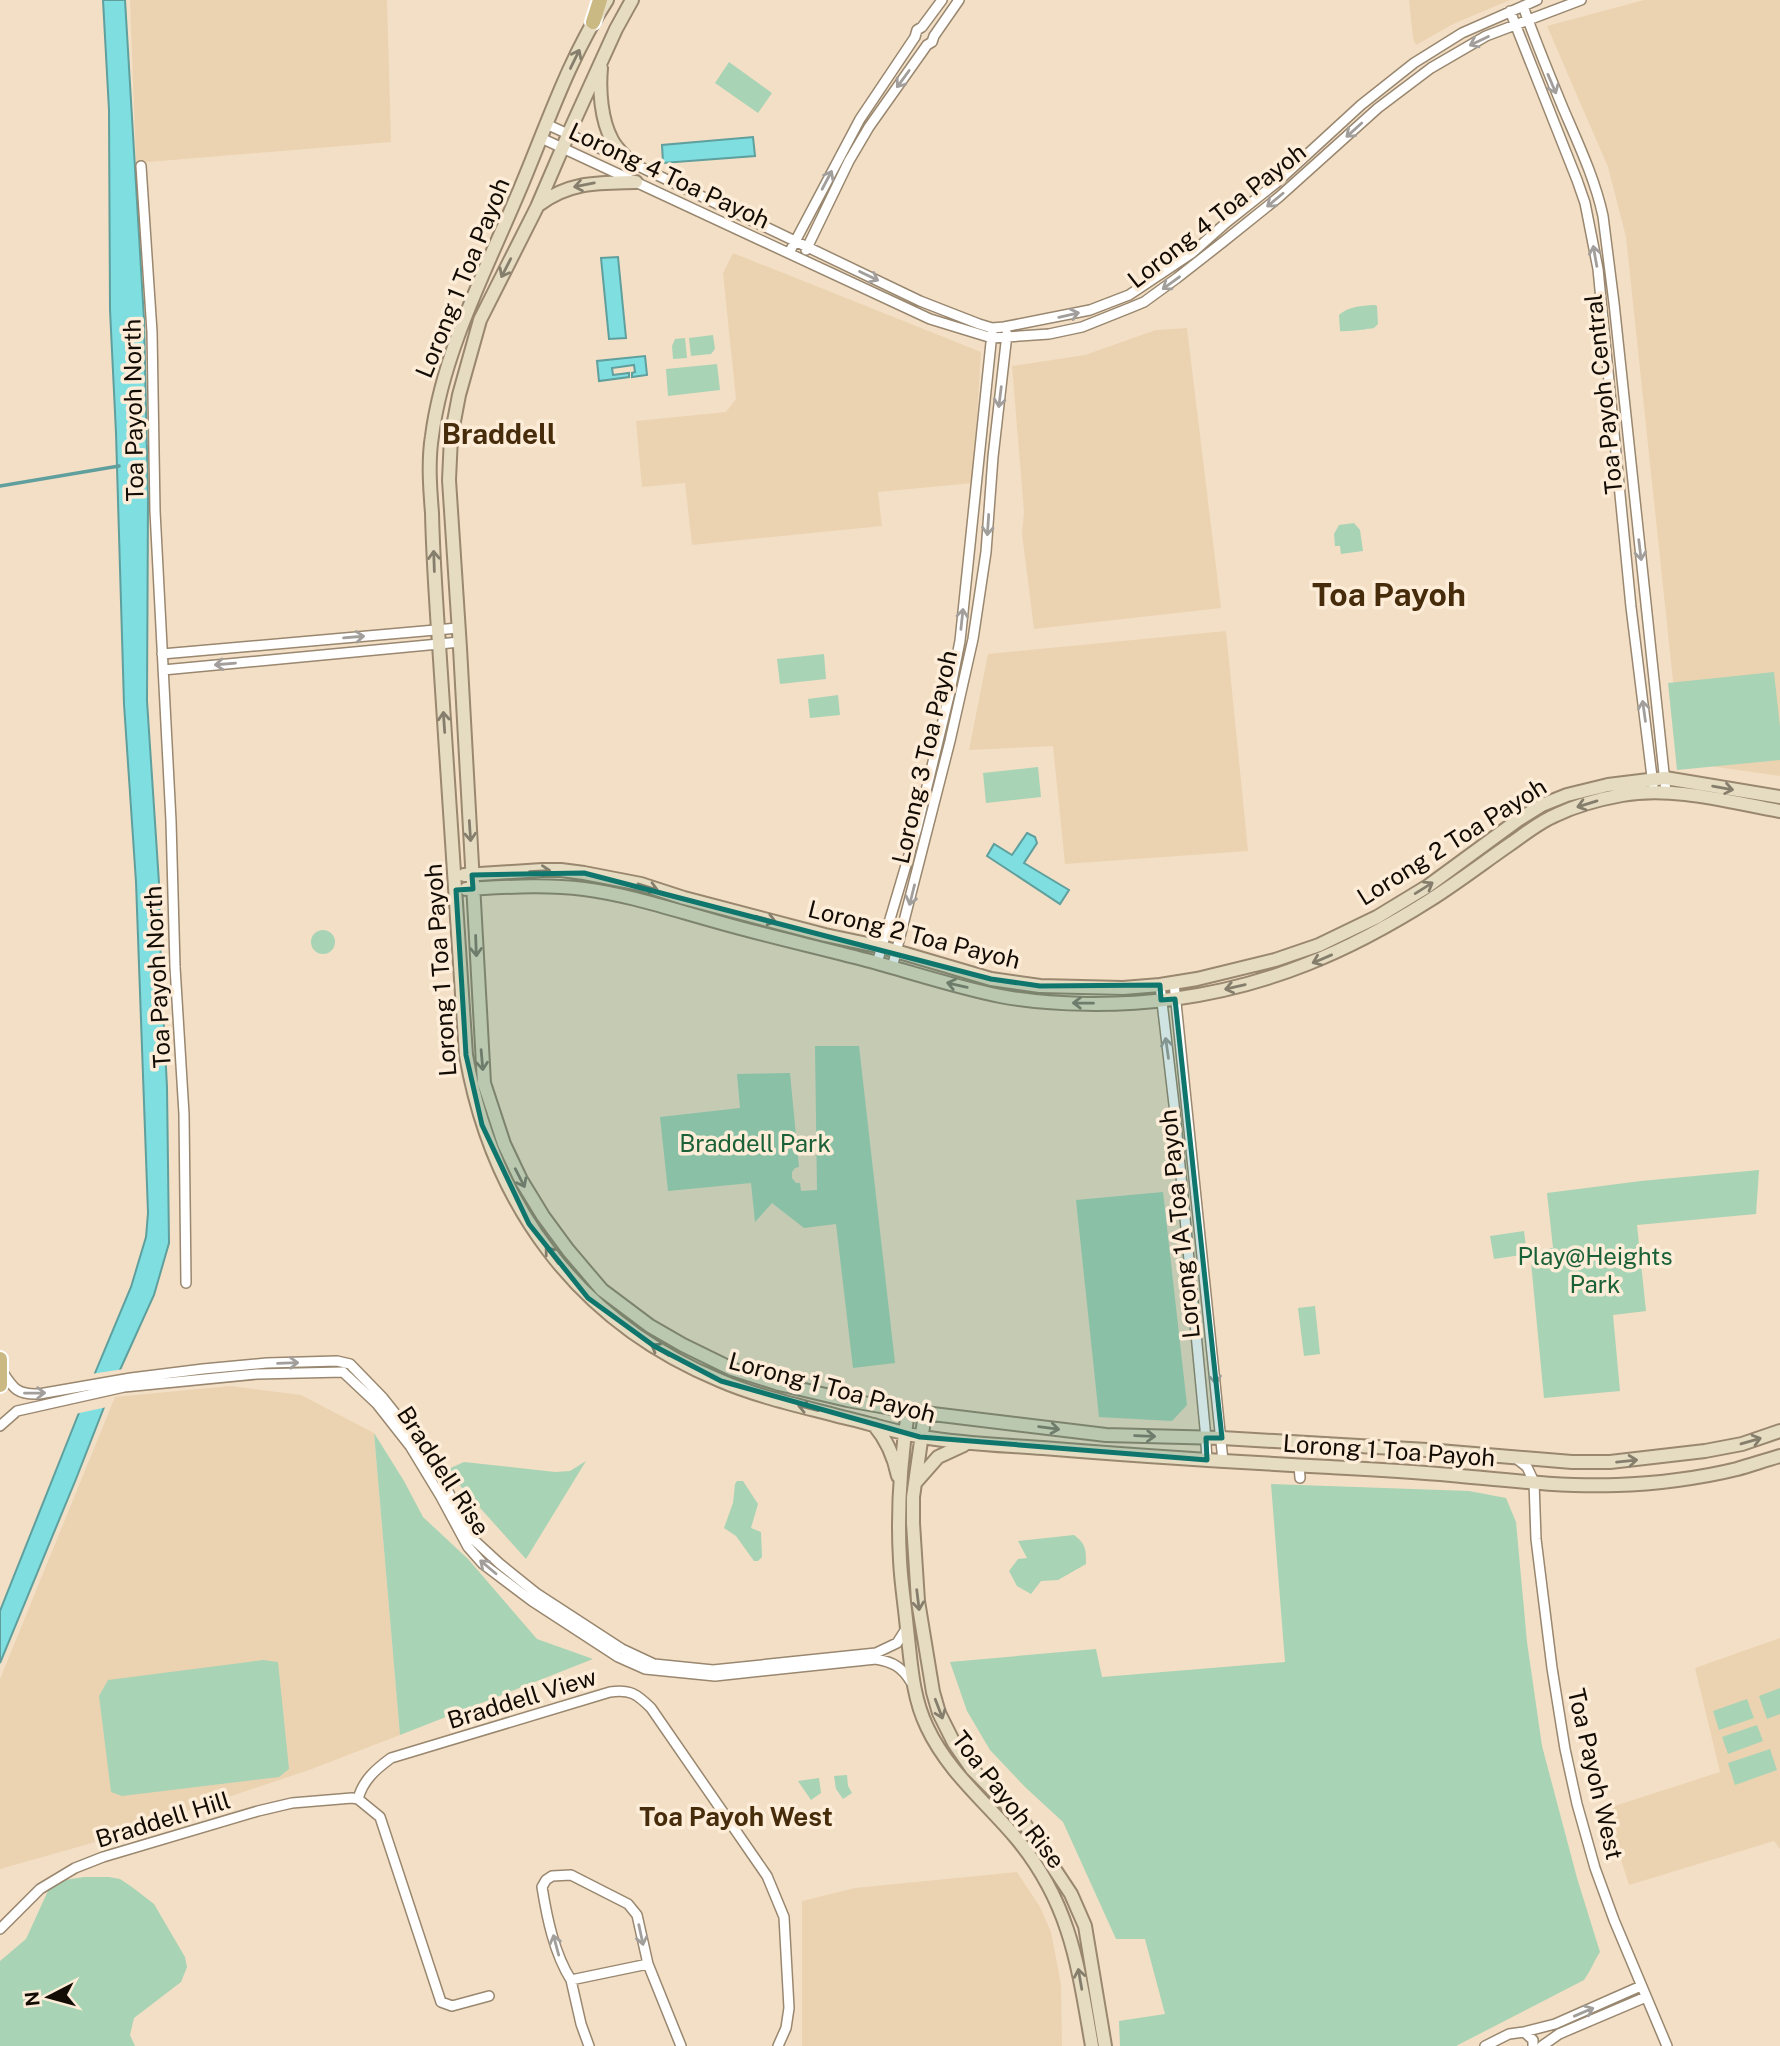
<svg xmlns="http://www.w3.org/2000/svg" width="1780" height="2046" font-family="'Public Sans',sans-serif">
<rect width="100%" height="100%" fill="#f3dfc5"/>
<path fill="#ebd3b2" d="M 130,0 L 387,0 L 391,142 L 136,163 Z
M 1409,0 L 1510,0 L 1453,24 L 1416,45 L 1413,38 Z
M 1644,0 L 1780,0 L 1780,776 L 1696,764 L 1680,747 L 1626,237 L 1608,167 L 1547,26 Z
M 733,253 L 981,352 L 973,483 L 878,492 L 882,526 L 692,545 L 685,483 L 642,487 L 636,421 L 726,412 L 736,399 L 723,273 Z
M 1187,328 L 1221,608 L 1034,629 L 1022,534 L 1024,512 L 1012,366 L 1085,355 L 1156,330 Z
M 1226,631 L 1248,851 L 1065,864 L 1053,746 L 969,750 L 988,654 Z
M 230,1386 L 301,1395 L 374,1433 L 400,1735 L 309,1770 L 92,1843 L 0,1869 L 0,1679 L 115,1397 Z
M 1780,1638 L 1780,1849 L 1774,1841 L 1629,1885 L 1605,1809 L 1720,1772 L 1695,1668 Z
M 1017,1872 L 1040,1907 L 1051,1932 L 1061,1984 L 1062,2046 L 802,2046 L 802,1901 L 855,1888 Z"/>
<path fill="#a8d3b5" d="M 729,62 L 772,93 L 758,113 L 715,83 Z
M 1375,305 L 1377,306 L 1378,324 L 1374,328 C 1370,329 1343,332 1340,331 L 1339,315 C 1349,306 1361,306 1375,305 Z
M 713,335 L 715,349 L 711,354 L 691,356 L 689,338 Z
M 685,338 L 687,358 L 673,359 L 672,346 L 675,339 Z
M 717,364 L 720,390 L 668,396 L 666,369 Z
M 1354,523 L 1360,530 L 1363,551 L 1341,554 L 1340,546 L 1335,546 L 1334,534 L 1339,525 Z
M 824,654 L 826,679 L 780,684 L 777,659 Z
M 1774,672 L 1780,727 L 1780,760 L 1677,770 L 1668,683 Z
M 838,695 L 840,715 L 810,718 L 808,699 Z
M 1038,767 L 1041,797 L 986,803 L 983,773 Z
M311 942a12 12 0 1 1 24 0a12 12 0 1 1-24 0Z
M 815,1046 L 859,1046 L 895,1363 L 853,1368 L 836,1224 L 804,1228 L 772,1203 L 755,1222 L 751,1183 L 668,1191 L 660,1117 L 740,1108 L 737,1074 L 790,1073 L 799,1167 L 795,1168 L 792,1172 L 792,1178 L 796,1183 L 800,1183 L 801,1191 L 817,1190 Z
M 1759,1170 L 1756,1214 L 1637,1225 L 1646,1311 L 1613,1315 L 1620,1391 L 1544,1398 L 1530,1252 L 1553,1248 L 1547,1193 L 1641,1181 Z
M 1163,1192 L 1187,1405 L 1172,1421 L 1099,1417 L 1076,1200 Z
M 1524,1231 L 1527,1254 L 1494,1259 L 1490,1236 Z
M 1315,1306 L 1320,1354 L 1304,1356 L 1298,1308 Z
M 374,1433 L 404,1481 L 423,1517 L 468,1559 L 537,1639 L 593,1659 L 400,1735 Z
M 586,1461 L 526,1559 L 446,1470 L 464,1462 L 555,1472 L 570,1471 Z
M 737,1481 L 743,1481 L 758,1504 L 751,1528 L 761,1532 L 762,1557 L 758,1561 L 754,1561 L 736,1536 L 724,1528 L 733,1503 L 735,1484 Z
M 1271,1484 L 1469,1491 L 1506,1498 L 1516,1522 L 1527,1642 L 1542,1746 L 1577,1878 L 1600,1952 C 1594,1961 1590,1972 1584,1980 L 1456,2046 L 1120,2046 L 1119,2021 L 1165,2014 L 1145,1939 L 1116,1939 L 1063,1822 L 1025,1787 L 990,1750 L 967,1711 L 950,1662 L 1096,1649 L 1102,1677 L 1285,1662 Z
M 1074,1535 C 1086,1544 1086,1549 1086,1564 L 1058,1580 L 1041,1581 L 1031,1594 L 1017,1586 L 1009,1571 L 1018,1559 L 1027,1558 L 1018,1541 Z
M 263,1660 L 278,1662 L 289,1769 L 279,1777 L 122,1796 L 111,1792 L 99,1696 L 108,1680 Z
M 1780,1688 L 1780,1714 L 1767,1719 L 1759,1696 Z
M 1747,1699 L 1754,1718 L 1719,1730 L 1713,1711 Z
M 1757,1725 L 1763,1741 L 1728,1754 L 1722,1737 Z
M 1770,1749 L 1777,1770 L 1735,1785 L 1728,1763 Z
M 847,1775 L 848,1786 L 852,1793 L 843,1799 L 836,1789 L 834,1776 Z
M 819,1778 L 821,1793 L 811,1800 L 798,1781 Z
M 84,1877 L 109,1877 L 120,1879 L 132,1887 L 154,1904 L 185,1957 L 187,1967 L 181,1982 L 134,2018 L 130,2035 L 135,2046 L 0,2046 L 0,1961 L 26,1939 L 52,1882 Z"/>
<path fill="#7fdedf" stroke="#5f9f9d" stroke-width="2" d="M 103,0 L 125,0 L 144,319 L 148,498 L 147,701 L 159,883 L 161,971 L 167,1087 L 169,1243 L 154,1295 L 110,1392 L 76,1479 L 0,1663 L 0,1611 L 90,1385 L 131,1287 L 146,1237 L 148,1213 L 136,882 L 124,704 L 116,433 L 110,310 L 109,110 Z
M 753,137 L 755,156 L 663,163 L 662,145 Z
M 618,257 L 626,338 L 609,339 L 601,258 Z
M 645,356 L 647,375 L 632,377 L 632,373 L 635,372 L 634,365 L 612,368 L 613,375 L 629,373 L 629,377 L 599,381 L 597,361 Z
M 1027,833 L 1035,837 L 1037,843 L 1024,863 L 1069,890 L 1060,904 L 987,856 L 994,844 L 1012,855 Z"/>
<path fill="#f3dfc5" d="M 124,1369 L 107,1407 L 75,1414 L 91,1374 Z"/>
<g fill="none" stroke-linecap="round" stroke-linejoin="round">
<path stroke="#5f9f9d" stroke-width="3.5" d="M 0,486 L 119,466"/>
<g stroke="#99876f" stroke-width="12">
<path id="street" d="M 1523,6 C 1535,40 1549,74 1563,108 C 1578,143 1595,179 1603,216 L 1614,303 L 1666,792
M 1510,11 L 1577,180 L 1585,203 L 1598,269 L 1631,607 L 1653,785
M 546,124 L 630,162 L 920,301 L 979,324 L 992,328 L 1004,327 L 1090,310 L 1129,295 L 1192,253 L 1227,222 L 1276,183 L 1361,105 L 1414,63 L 1462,33 L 1537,0
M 541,138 L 930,319 L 992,338 L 1007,337 L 1049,334 L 1082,327 L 1132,307 L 1144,302 L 1177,278 L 1223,242 L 1279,197 L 1378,108 L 1431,68 L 1486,36 L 1581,0
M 141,166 L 152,332 L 155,511 L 171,821 L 175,967 L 184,1114 L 186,1283
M 806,250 L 849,161 L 869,127 L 927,45 L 932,42 L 934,36 L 959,0
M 789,253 L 860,119 L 915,37 L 917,30 L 922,27 L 942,0
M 162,654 L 458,628
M 163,670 L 460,642
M 877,963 L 917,828 L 949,696 L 960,641 L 992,333
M 892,968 L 950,741 L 973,639 L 986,552 L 993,457 L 1007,334
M 1174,983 L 1223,1461
M 1160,985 L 1175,1113 L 1205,1428 L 1207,1460
M 2,1371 C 13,1388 17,1395 39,1394 L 131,1378 L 203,1369 L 267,1363 L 337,1361 L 350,1364 L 383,1398 L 414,1437 L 439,1475 L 475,1541 L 500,1564 L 536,1593 L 622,1649 L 654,1664 L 713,1670 L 876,1653 L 897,1643 L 906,1629
M 0,1426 L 17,1411 L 124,1387 L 257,1374 L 343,1372 L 377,1404 L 410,1446 L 441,1497 L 468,1547 L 483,1564 L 532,1601 L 618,1657 L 645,1669 L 715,1676 L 876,1659 C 893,1662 902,1667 911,1682
M 1517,1459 L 1527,1467 L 1534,1482 L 1536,1539 L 1552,1668 L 1565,1749 L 1577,1804 L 1595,1868 L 1614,1920 L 1667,2046
M 1299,1465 L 1300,1478
M 358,1799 C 363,1780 376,1769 391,1758 L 610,1692 C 630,1689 637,1694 651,1708 L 767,1876 L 784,1917 L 789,2008 L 786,2028 L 778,2046
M 0,1929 L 40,1889 L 75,1868 L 103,1857 L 258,1811 L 292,1803 L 352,1798 L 358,1799 L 380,1817 L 441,2002 L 452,2006 L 489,1996
M 648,1964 L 571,1980 C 554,1953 547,1918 542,1887 L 546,1880 L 552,1876 L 571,1875 L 628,1904 L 637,1915 L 648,1964 L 681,2046
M 571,1980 L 581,2024 L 589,2046
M 1524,2032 L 1555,2024 L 1641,1986
M 1485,2046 L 1509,2034 L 1524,2032 L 1533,2040 L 1533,2046
M 1542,2046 L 1559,2034 L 1646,1997"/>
</g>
<g stroke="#99876f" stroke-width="16">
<path id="secondary" d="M 607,0 C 569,58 547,125 520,189 C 487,268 443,351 432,436 C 428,461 430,488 432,513 C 433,557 436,601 439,644 C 448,781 457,918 466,1055 C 492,1204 577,1321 719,1380 C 758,1397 801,1406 842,1417 C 869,1423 895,1432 923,1437 C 962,1444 1003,1445 1043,1448 C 1139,1456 1234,1462 1330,1467 C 1370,1469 1411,1471 1451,1475 C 1506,1480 1561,1487 1617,1485 C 1654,1484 1701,1478 1737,1469 C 1751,1465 1766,1460 1780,1456
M 632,0 L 616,29 L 571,128 L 537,207 L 480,320 L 459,395 L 451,437 L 449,480 L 460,648 L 484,1083 L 504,1144 L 521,1180 L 543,1216 L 568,1250 L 602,1290 L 650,1326 L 683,1345 L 732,1369 L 779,1384 L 847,1400 L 908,1411 L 1106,1435 L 1222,1438 L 1427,1450 L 1572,1462 L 1610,1462 L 1705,1451 L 1742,1444 L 1780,1431
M 601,68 C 599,90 601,120 612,140 C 616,148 624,155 630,162
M 540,204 C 571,181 600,183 636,182
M 464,875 L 542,870 L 561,870 L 584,873 L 641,884 L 684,898 L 825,935 L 882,947 L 991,979 L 1040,986 L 1123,988 L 1160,985 L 1197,979 L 1275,960 L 1319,945 L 1377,917 L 1428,886 L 1518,820 L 1542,805 L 1567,795 L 1608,785 L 1665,778 L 1780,797
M 466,889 C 506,887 545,884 584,889 C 630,895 674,910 718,922 C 767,936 817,947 866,960 C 911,972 955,987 1000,996 C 1053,1006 1120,1006 1173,999 C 1269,986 1348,952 1430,900 C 1457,883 1483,863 1509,845 C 1525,834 1539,822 1556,815 C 1577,805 1600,799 1622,795 C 1674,786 1729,802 1780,811
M 908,1411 C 901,1459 897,1511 900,1560 C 901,1583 905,1606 907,1629 C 911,1662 912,1696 927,1727 C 948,1772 986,1802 1017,1839 C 1071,1905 1078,1966 1092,2046
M 925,1413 L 913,1497 L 913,1523 L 918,1601 L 933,1692 L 939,1713 L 954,1743 L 972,1769 L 1022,1820 L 1071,1894 L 1085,1926 L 1105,2046
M 874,1425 C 887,1440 894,1457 898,1476
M 916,1482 L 938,1457 L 964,1445"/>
</g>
<g stroke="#fff" stroke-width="18">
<path id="primary" d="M 593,22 L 600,0
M 0,1359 L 0,1385"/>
</g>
<use href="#street" stroke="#fff" stroke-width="9"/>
<use href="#secondary" stroke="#e5dcc1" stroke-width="12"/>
<use href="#primary" stroke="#cab982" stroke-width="14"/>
</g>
<defs><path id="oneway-shaft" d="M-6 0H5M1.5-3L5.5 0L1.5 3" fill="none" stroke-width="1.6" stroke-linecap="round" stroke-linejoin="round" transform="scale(1.75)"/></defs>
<g stroke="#a19e9b">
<use href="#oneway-shaft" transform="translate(1479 41) rotate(154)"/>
<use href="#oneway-shaft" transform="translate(903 79) rotate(126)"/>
<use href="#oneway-shaft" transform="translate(1552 84) rotate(67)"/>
<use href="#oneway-shaft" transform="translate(1354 130) rotate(138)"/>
<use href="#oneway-shaft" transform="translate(827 180) rotate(-62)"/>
<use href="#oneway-shaft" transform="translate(1275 200) rotate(140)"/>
<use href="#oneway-shaft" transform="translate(1595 256) rotate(-100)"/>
<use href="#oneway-shaft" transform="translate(869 276) rotate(26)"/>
<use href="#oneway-shaft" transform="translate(1171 283) rotate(144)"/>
<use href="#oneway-shaft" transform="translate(1069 315) rotate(-13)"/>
<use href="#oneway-shaft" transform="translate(1000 397) rotate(97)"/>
<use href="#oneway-shaft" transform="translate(988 525) rotate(94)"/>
<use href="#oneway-shaft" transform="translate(1640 550) rotate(83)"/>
<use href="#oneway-shaft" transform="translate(962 619) rotate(-84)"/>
<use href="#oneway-shaft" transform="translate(354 637) rotate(-5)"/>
<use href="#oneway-shaft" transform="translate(225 664) rotate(175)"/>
<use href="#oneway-shaft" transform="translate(1644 711) rotate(-98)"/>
<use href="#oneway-shaft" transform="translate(912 895) rotate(104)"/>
<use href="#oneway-shaft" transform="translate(1167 1048) rotate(-98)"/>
<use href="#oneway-shaft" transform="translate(288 1363) rotate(-2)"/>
<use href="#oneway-shaft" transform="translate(1215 1374) rotate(84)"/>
<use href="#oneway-shaft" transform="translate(35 1393) rotate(-1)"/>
<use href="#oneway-shaft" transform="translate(488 1567) rotate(-140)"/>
<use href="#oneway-shaft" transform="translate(641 1935) rotate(78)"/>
<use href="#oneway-shaft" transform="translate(556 1945) rotate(-105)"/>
<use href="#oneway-shaft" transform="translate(1584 2012) rotate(-23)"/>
</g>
<g stroke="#867e6c">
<use href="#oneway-shaft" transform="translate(575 59) rotate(-64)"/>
<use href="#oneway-shaft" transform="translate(584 185) rotate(169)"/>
<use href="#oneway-shaft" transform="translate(506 268) rotate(117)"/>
<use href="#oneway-shaft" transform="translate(434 561) rotate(-92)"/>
<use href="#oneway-shaft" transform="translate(444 722) rotate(-94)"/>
<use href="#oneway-shaft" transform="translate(1723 788) rotate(10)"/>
<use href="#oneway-shaft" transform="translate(1587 804) rotate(163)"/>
<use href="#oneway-shaft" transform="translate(470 831) rotate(86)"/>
<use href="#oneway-shaft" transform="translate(540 871) rotate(-3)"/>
<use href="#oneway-shaft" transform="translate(648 887) rotate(17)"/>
<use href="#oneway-shaft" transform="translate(1424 888) rotate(-32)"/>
<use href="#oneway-shaft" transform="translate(766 919) rotate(15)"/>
<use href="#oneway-shaft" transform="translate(476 946) rotate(88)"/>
<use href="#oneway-shaft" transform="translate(1322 959) rotate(157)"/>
<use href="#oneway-shaft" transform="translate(957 985) rotate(-167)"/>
<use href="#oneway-shaft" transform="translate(1235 987) rotate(167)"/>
<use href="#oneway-shaft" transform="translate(1083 1003) rotate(-179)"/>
<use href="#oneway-shaft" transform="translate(482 1060) rotate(85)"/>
<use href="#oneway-shaft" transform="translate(520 1178) rotate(63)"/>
<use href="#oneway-shaft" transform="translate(552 1255) rotate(-127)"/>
<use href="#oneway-shaft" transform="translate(660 1350) rotate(-148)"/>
<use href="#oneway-shaft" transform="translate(808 1408) rotate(-166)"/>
<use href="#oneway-shaft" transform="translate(1049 1428) rotate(7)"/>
<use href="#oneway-shaft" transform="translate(1145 1436) rotate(2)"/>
<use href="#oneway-shaft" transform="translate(1751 1441) rotate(-16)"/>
<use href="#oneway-shaft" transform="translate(1627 1461) rotate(-6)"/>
<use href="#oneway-shaft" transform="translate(918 1600) rotate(83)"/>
<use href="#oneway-shaft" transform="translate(939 1709) rotate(69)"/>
<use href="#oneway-shaft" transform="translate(1080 1979) rotate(-100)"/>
</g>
<path fill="#0f766e" fill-opacity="0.2" stroke="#0f766e" stroke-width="5" stroke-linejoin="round" d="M 584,873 L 991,979 L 1040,986 L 1160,985 L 1161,1000 L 1175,999 L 1222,1438 L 1206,1438 L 1207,1460 L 920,1437 L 721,1381 L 654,1346 L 588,1298 L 529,1224 L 482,1125 L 466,1055 L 456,890 L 473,889 L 472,875 Z"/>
<g text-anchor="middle" stroke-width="7" stroke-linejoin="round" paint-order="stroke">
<g font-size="24" fill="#130c04" stroke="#fdedd8">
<text transform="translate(669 176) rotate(25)" y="8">Lorong 4 Toa Payoh</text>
<text transform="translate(1217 216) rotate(-38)" y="8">Lorong 4 Toa Payoh</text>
<text transform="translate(463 278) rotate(-68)" y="8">Lorong 1 Toa Payoh</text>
<text transform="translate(1604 394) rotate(-96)" y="8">Toa Payoh Central</text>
<text transform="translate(134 410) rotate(-91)" y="8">Toa Payoh North</text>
<text transform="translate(925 757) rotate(-77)" y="8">Lorong 3 Toa Payoh</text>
<text transform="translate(1452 842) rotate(-32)" y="8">Lorong 2 Toa Payoh</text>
<text transform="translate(914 935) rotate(14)" y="8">Lorong 2 Toa Payoh</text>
<text transform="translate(441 970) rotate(-94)" y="8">Lorong 1 Toa Payoh</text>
<text transform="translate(158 977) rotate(-93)" y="8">Toa Payoh North</text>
<text transform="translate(1180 1224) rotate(-96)" y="8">Lorong 1A Toa Payoh</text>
<text transform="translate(832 1388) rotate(15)" y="8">Lorong 1 Toa Payoh</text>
<text transform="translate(1389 1451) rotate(4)" y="8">Lorong 1 Toa Payoh</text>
<text transform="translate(443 1471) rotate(57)" y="8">Braddell Rise</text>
<text transform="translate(522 1699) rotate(-17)" y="8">Braddell View</text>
<text transform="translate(1595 1774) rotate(77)" y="8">Toa Payoh West</text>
<text transform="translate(1008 1800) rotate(52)" y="8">Toa Payoh Rise</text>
<text transform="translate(163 1820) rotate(-17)" y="8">Braddell Hill</text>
</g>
<g font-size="24" fill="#1a6138" stroke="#fdedd8">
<text x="755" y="1152">Braddell Park</text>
<text x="1595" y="1265">Play@Heights<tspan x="1595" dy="28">Park</tspan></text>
</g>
<g font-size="26" font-weight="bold" fill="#472c0c" stroke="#fdedd8">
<text x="736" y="1826">Toa Payoh West</text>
</g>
<g font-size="28" font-weight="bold" fill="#472c0c" stroke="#fdedd8">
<text x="499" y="444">Braddell</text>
</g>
<g font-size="32" font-weight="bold" fill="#472c0c" stroke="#fdedd8">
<text x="1389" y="606">Toa Payoh</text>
</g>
</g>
<g transform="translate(49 1997) rotate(264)" stroke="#fdedd8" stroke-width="5" paint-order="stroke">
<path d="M0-5L12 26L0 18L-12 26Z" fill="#130c04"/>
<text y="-10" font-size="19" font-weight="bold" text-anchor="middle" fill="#130c04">N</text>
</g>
</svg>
